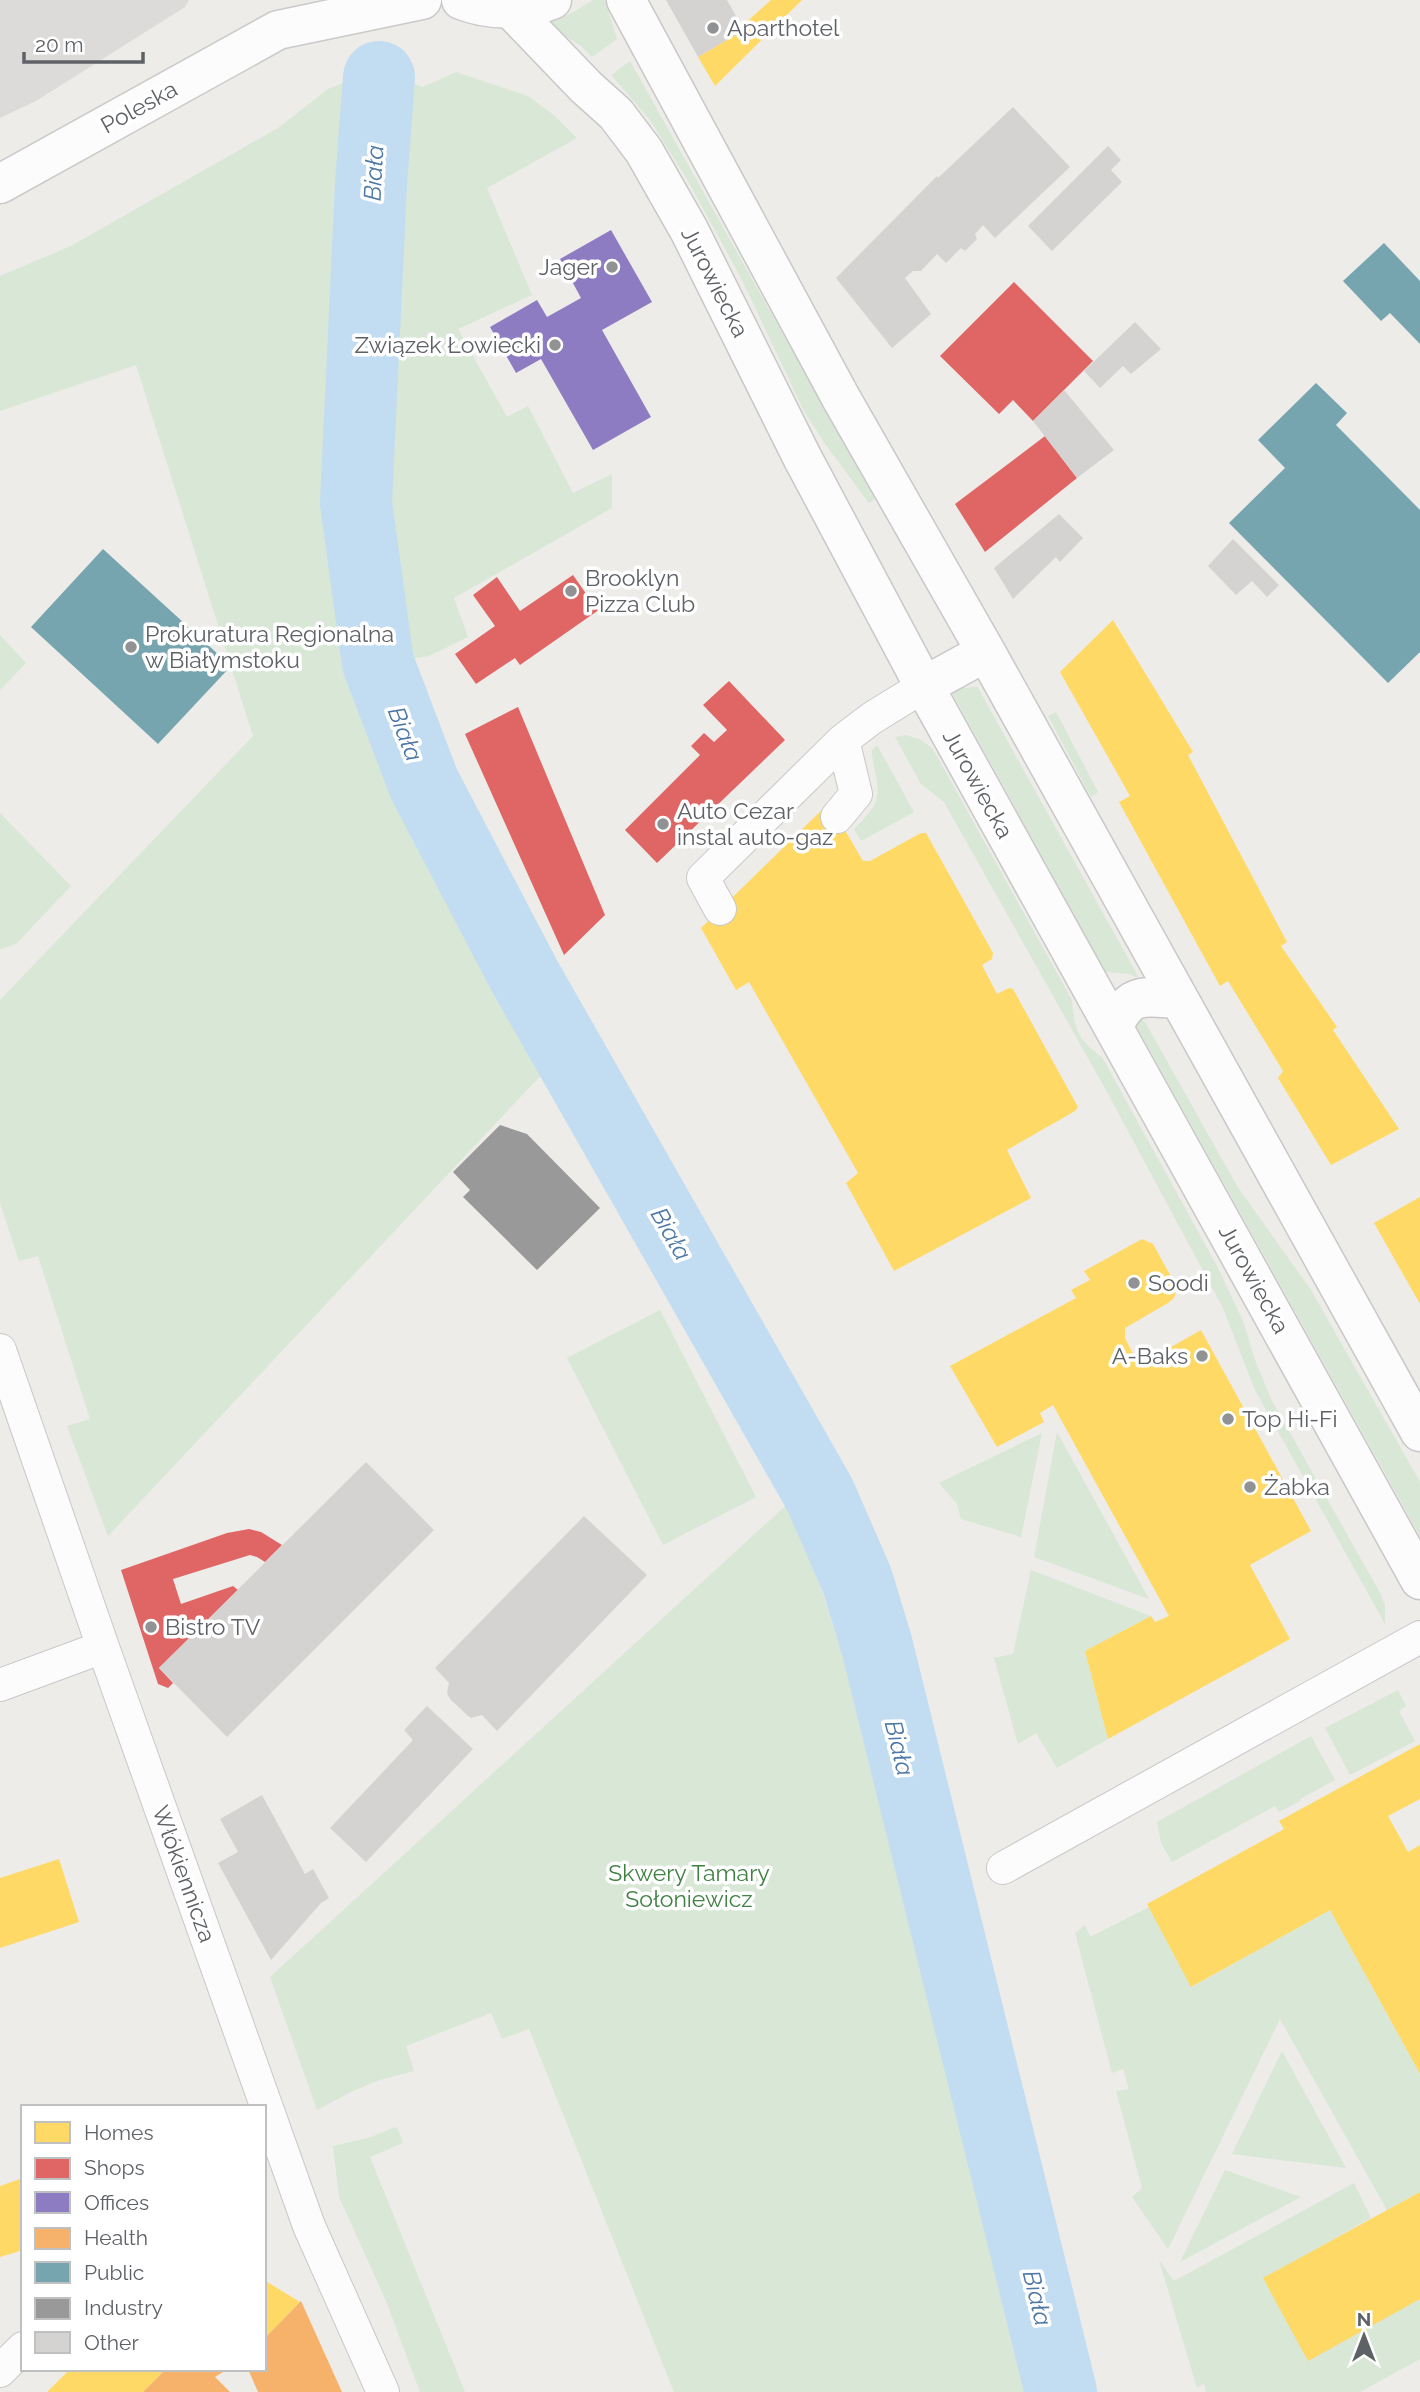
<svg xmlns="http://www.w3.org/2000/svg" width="1420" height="2392" font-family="Raleway,sans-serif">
<rect width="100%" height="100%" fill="#edece8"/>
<path fill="#dddbd9" d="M 0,0 L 189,0 L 185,7 L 36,101 L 0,118 Z"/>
<path fill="#d8e7d6" d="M 593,0 L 605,0 L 617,39 L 592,57 L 581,46 L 546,24 L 572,13 Z
M 630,61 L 875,499 L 869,503 L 825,444 L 804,411 L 742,280 L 687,179 L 650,120 L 611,75 Z
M 456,72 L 528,96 L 555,116 L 577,138 L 487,188 L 532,295 L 458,329 L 507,417 L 528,406 L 573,493 L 612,474 L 612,508 L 454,598 L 468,637 L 429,656 L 379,663 L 423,786 L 524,976 L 545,1071 L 108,1536 L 67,1426 L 90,1419 L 38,1256 L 19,1261 L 0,1203 L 0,1000 L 253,736 L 136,365 L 0,411 L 0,276 L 71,246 L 278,128 L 328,89 L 361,76 L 395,76 L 423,87 Z
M 0,635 L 26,663 L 0,690 Z
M 952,685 L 967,688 L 977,686 L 1139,978 L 1129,974 L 1106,972 L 950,689 Z
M 1056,712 L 1098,792 L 1091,797 L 1048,716 Z
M 906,735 L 921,740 L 933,749 L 1072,1000 C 1074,1029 1078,1040 1102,1057 L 1217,1266 L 1243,1321 L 1255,1360 L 1271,1399 L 1380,1593 L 1385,1605 L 1385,1624 L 1255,1390 L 1222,1306 L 1106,1090 L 944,802 L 921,784 L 895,737 Z
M 877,745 L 914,812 L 861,841 L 854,829 C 885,799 879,795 872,755 L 872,750 Z
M 0,813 L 71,886 L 16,944 L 0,949 Z
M 1140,1019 L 1145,1022 L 1237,1186 L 1311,1290 L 1420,1482 L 1420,1536 L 1137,1027 L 1136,1022 Z
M 660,1310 L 756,1497 L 663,1545 L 567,1358 Z
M 1057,1432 L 1149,1599 L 1034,1557 Z
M 1042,1433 L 1021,1537 L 961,1519 L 957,1504 L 939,1483 Z
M 793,1499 L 1001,2159 L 1060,2392 L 674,2392 L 529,2029 L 502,2039 L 491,2013 L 406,2046 L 414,2071 L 379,2080 L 353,2091 L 317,2110 L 270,1977 Z
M 1031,1570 L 1151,1616 L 1085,1651 L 1108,1739 L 1057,1768 L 1036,1733 L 1018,1744 L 994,1658 L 1013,1654 Z
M 1398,1690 L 1406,1706 L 1399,1711 L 1415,1741 L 1350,1775 L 1325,1728 Z
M 1311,1736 L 1335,1780 L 1300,1799 L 1300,1801 L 1279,1812 L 1275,1806 L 1172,1862 L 1161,1843 L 1157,1822 Z
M 1149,1907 L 1192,1987 L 1330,1910 L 1420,2074 L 1420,2192 L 1387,2210 L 1280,2019 L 1168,2249 L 1132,2197 L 1142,2188 L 1116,2091 L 1129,2089 L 1123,2069 L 1112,2073 L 1075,1933 L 1085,1925 L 1090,1937 Z
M 1282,2051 L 1346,2168 L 1232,2154 Z
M 395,2127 L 398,2129 L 403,2143 L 370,2157 L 465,2392 L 420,2392 L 386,2301 L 339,2197 L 333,2146 L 371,2137 Z
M 1225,2170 L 1301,2197 L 1180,2262 Z
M 1354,2183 L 1371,2218 L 1264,2278 L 1420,2299 L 1420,2359 L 1360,2392 L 1206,2392 L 1204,2383 L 1197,2388 L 1159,2260 L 1174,2281 Z"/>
<path fill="#ffd966" d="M 771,0 L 802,0 L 715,86 L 698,57 L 744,30 L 742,26 Z
M 1113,620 L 1193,752 L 1188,755 L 1287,942 L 1281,946 L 1337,1027 L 1333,1030 L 1399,1129 L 1331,1165 L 1278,1078 L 1283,1071 L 1228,981 L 1220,986 L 1119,802 L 1130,796 L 1060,672 Z
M 829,803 L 863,861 L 870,861 L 921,833 L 926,833 L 993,953 L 992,959 L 982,965 L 997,994 L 1009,988 L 1013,989 L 1078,1107 L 1075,1111 L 1007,1150 L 1031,1198 L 894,1271 L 846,1183 L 858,1173 L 749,982 L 736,990 L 701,928 Z
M 1420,1197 L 1420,1304 L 1374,1223 Z
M 1142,1239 L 1153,1244 L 1175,1284 L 1176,1292 L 1174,1298 L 1168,1303 L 1125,1328 L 1125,1338 L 1135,1358 L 1140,1360 L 1150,1359 L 1201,1330 L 1311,1531 L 1250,1565 L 1290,1639 L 1108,1739 L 1085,1651 L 1151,1616 L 1155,1622 L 1169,1616 L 1053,1405 L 1040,1413 L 1044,1422 L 997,1447 L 950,1366 L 1076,1298 L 1071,1290 L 1090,1280 L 1084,1271 Z
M 1420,1744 L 1420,1799 L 1388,1816 L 1408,1852 L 1420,1845 L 1420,2074 L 1330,1910 L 1191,1987 L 1147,1904 L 1284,1829 L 1279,1821 Z
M 59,1859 L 79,1922 L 0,1948 L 0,1878 Z
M 23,2178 L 23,2250 L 0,2257 L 0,2186 Z
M 1420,2192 L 1420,2299 L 1308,2361 L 1263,2278 Z
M 264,2280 L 300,2302 L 264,2339 Z
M 70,2369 L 166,2369 L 143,2392 L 47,2392 Z"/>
<path fill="#e06666" d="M 1014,282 L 1093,361 L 1033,421 L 1013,400 L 999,414 L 940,356 Z
M 1045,436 L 1077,478 L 985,552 L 955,504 Z
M 573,575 L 589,598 L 595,595 L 603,607 L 520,665 L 515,658 L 476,684 L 455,654 L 495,626 L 473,595 L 497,577 L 520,611 Z
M 729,681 L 785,740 L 657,863 L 625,830 L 700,755 L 691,746 L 704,733 L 714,742 L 727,730 L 703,705 Z
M 518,707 L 605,915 L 564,955 L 465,734 Z
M 249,1529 L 261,1532 L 282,1545 L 265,1562 L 257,1557 L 250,1555 L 173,1579 L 181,1604 L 233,1586 L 238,1590 L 159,1668 L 173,1683 L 168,1688 L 158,1684 L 121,1570 L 227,1533 Z"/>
<path fill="#8e7cc3" d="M 611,230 L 652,302 L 602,330 L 651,417 L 593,450 L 541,359 L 516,373 L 490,327 L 537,300 L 547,317 L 581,298 L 560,259 Z"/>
<path fill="#f6b26b" d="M 301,2301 L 342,2392 L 258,2392 L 248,2369 L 264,2369 L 264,2339 Z
M 166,2369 L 228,2369 L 215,2377 L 230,2392 L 143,2392 Z"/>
<path fill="#76a5af" d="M 1384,243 L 1420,281 L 1420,344 L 1390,313 L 1381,321 L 1343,281 Z
M 1316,383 L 1347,413 L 1336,425 L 1420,510 L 1420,652 L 1388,683 L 1229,523 L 1285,468 L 1258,440 Z
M 103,549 L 231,666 L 158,744 L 31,627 Z"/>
<path fill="#999" d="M 500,1125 L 527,1134 L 600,1208 L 537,1270 L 463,1197 L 470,1190 L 453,1172 Z"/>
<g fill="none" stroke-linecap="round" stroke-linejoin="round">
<path stroke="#c2ddf1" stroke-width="72" d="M 379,77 L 371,184 L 356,503 L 378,663 L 424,784 L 524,975 L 820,1495 L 857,1580 L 877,1646 L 1061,2392"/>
</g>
<path fill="#d4d3d1" d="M 666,0 L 727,0 L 744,30 L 698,57 Z
M 1013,107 L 1070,167 L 995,238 L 983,225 L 975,234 L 977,239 L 965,251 L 961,248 L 946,263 L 937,254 L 921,271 L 913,271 L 905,278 L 931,314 L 892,348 L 836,278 L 937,176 L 938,178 Z
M 1108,146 L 1121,160 L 1111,170 L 1122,182 L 1052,251 L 1028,226 Z
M 1135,322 L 1161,349 L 1131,374 L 1123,366 L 1100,388 L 1084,371 Z
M 1064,390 L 1114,450 L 1077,478 L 1033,421 Z
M 1059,514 L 1083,538 L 1060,562 L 1056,557 L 1013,599 L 994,568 Z
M 1233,539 L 1279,585 L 1267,597 L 1252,581 L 1236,595 L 1208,566 Z
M 366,1462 L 434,1530 L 227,1737 L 159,1668 Z
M 584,1516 L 647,1575 L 497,1731 L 482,1715 L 471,1718 L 467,1715 L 450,1699 L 447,1693 L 449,1683 L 435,1668 Z
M 427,1706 L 473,1749 L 366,1862 L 330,1828 L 413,1740 L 404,1730 Z
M 262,1795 L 305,1874 L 313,1869 L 329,1898 L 321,1903 L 271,1960 L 218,1863 L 238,1852 L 220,1819 Z"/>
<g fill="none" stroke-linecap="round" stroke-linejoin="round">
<g stroke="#c8c8c8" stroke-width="34">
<path id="minor" d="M 837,817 L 856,794 L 843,740
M 720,909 L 703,878 L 843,740 L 872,718 L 924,686
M 0,1350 L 103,1647 L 309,2226 L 383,2392
M 0,1685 L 103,1647
M 1003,1868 L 1420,1637
M 0,2371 L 23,2348"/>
</g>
<g stroke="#c8c8c8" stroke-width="41">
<path id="tertiary" d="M 626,0 L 841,398 L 986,652 L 1420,1432
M 511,9 L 586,87 L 616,114 L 644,151 L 689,230 L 802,457 L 924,686 L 1420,1580
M 924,686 L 986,652
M 1114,1026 C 1130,991 1144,997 1178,999"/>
</g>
<g stroke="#cacac9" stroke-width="41">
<path id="secondary" d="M 461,0 C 489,11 523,12 552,0
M 0,184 L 278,30 L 422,0"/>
</g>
<use href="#minor" stroke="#fcfcfc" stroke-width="32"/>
<use href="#tertiary" stroke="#fcfcfc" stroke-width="38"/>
<use href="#secondary" stroke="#fcfcfc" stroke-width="38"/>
</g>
<g fill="#909293" stroke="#fff" stroke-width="2.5">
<circle cx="713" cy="28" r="7"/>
<circle cx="612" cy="267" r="7"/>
<circle cx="555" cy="345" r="7"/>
<circle cx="571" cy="591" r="7"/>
<circle cx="131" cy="647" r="7"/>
<circle cx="663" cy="824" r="7"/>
<circle cx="1134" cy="1283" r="7"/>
<circle cx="1202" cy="1356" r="7"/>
<circle cx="1228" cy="1419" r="7"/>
<circle cx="1250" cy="1487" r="7"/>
<circle cx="151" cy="1627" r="7"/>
</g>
<g text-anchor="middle" stroke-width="7" stroke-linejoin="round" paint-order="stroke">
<g font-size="23" fill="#5e6165" stroke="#fff" text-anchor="start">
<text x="727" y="36">Aparthotel</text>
<text x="598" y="275" text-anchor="end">Jager</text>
<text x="541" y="353" text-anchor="end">Związek Łowiecki</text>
<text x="585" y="586">Brooklyn<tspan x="585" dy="26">Pizza Club</tspan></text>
<text x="145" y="642">Prokuratura Regionalna<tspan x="145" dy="26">w Białymstoku</tspan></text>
<text x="677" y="819">Auto Cezar<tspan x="677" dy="26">instal auto-gaz</tspan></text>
<text x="1148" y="1291">Soodi</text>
<text x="1188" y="1364" text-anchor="end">A-Baks</text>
<text x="1242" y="1427">Top Hi-Fi</text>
<text x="1264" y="1495">Żabka</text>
<text x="165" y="1635">Bistro TV</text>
</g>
<g font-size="23" fill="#5e6165" stroke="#fff">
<text transform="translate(139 107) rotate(-29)" y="8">Poleska</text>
<text transform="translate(715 282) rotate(63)" y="8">Jurowiecka</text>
<text transform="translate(978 784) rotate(61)" y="8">Jurowiecka</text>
<text transform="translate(1254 1279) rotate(61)" y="8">Jurowiecka</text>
<text transform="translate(184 1874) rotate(70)" y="8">Włókiennicza</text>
</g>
<g font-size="23" fill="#418244" stroke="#fff">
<text x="689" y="1881">Skwery Tamary<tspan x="689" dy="26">Sołoniewicz</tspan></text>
</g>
<g font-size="24" font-style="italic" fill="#4e78a6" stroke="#fff">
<text transform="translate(374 173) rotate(-87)" y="8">Biała</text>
<text transform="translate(405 734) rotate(69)" y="8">Biała</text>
<text transform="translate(671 1234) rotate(60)" y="8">Biała</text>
<text transform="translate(899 1748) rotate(76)" y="8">Biała</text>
<text transform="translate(1037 2298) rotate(76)" y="8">Biała</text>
</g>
</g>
<rect x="21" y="2105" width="245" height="266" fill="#ffffff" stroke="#bfc0c1" stroke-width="2"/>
<rect x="35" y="2122" width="35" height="21" fill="#ffd966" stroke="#bfc0c1" stroke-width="2"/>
<text x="84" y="2140" font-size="21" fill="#5e6165">Homes</text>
<rect x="35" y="2158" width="35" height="21" fill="#e06666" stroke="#bfc0c1" stroke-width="2"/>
<text x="84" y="2175" font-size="21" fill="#5e6165">Shops</text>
<rect x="35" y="2192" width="35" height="21" fill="#8e7cc3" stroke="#bfc0c1" stroke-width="2"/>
<text x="84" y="2210" font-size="21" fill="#5e6165">Offices</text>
<rect x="35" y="2228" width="35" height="21" fill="#f6b26b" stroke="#bfc0c1" stroke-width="2"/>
<text x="84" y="2245" font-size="21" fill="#5e6165">Health</text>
<rect x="35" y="2262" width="35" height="21" fill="#76a5af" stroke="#bfc0c1" stroke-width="2"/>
<text x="84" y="2280" font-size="21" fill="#5e6165">Public</text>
<rect x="35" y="2298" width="35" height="21" fill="#999999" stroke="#bfc0c1" stroke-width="2"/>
<text x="84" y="2315" font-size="21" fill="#5e6165">Industry</text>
<rect x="35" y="2332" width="35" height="21" fill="#d4d3d1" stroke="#bfc0c1" stroke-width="2"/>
<text x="84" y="2350" font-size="21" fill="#5e6165">Other</text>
<g transform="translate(1364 2336)" stroke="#ffffff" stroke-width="5" paint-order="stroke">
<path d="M0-5L12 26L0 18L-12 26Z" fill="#5e6165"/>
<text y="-10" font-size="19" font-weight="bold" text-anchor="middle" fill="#5e6165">N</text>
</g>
<path d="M24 52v10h119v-10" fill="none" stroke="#5e6165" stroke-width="3.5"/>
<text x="35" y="52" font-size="21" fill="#5e6165" stroke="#ffffff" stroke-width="5" paint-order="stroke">20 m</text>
</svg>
